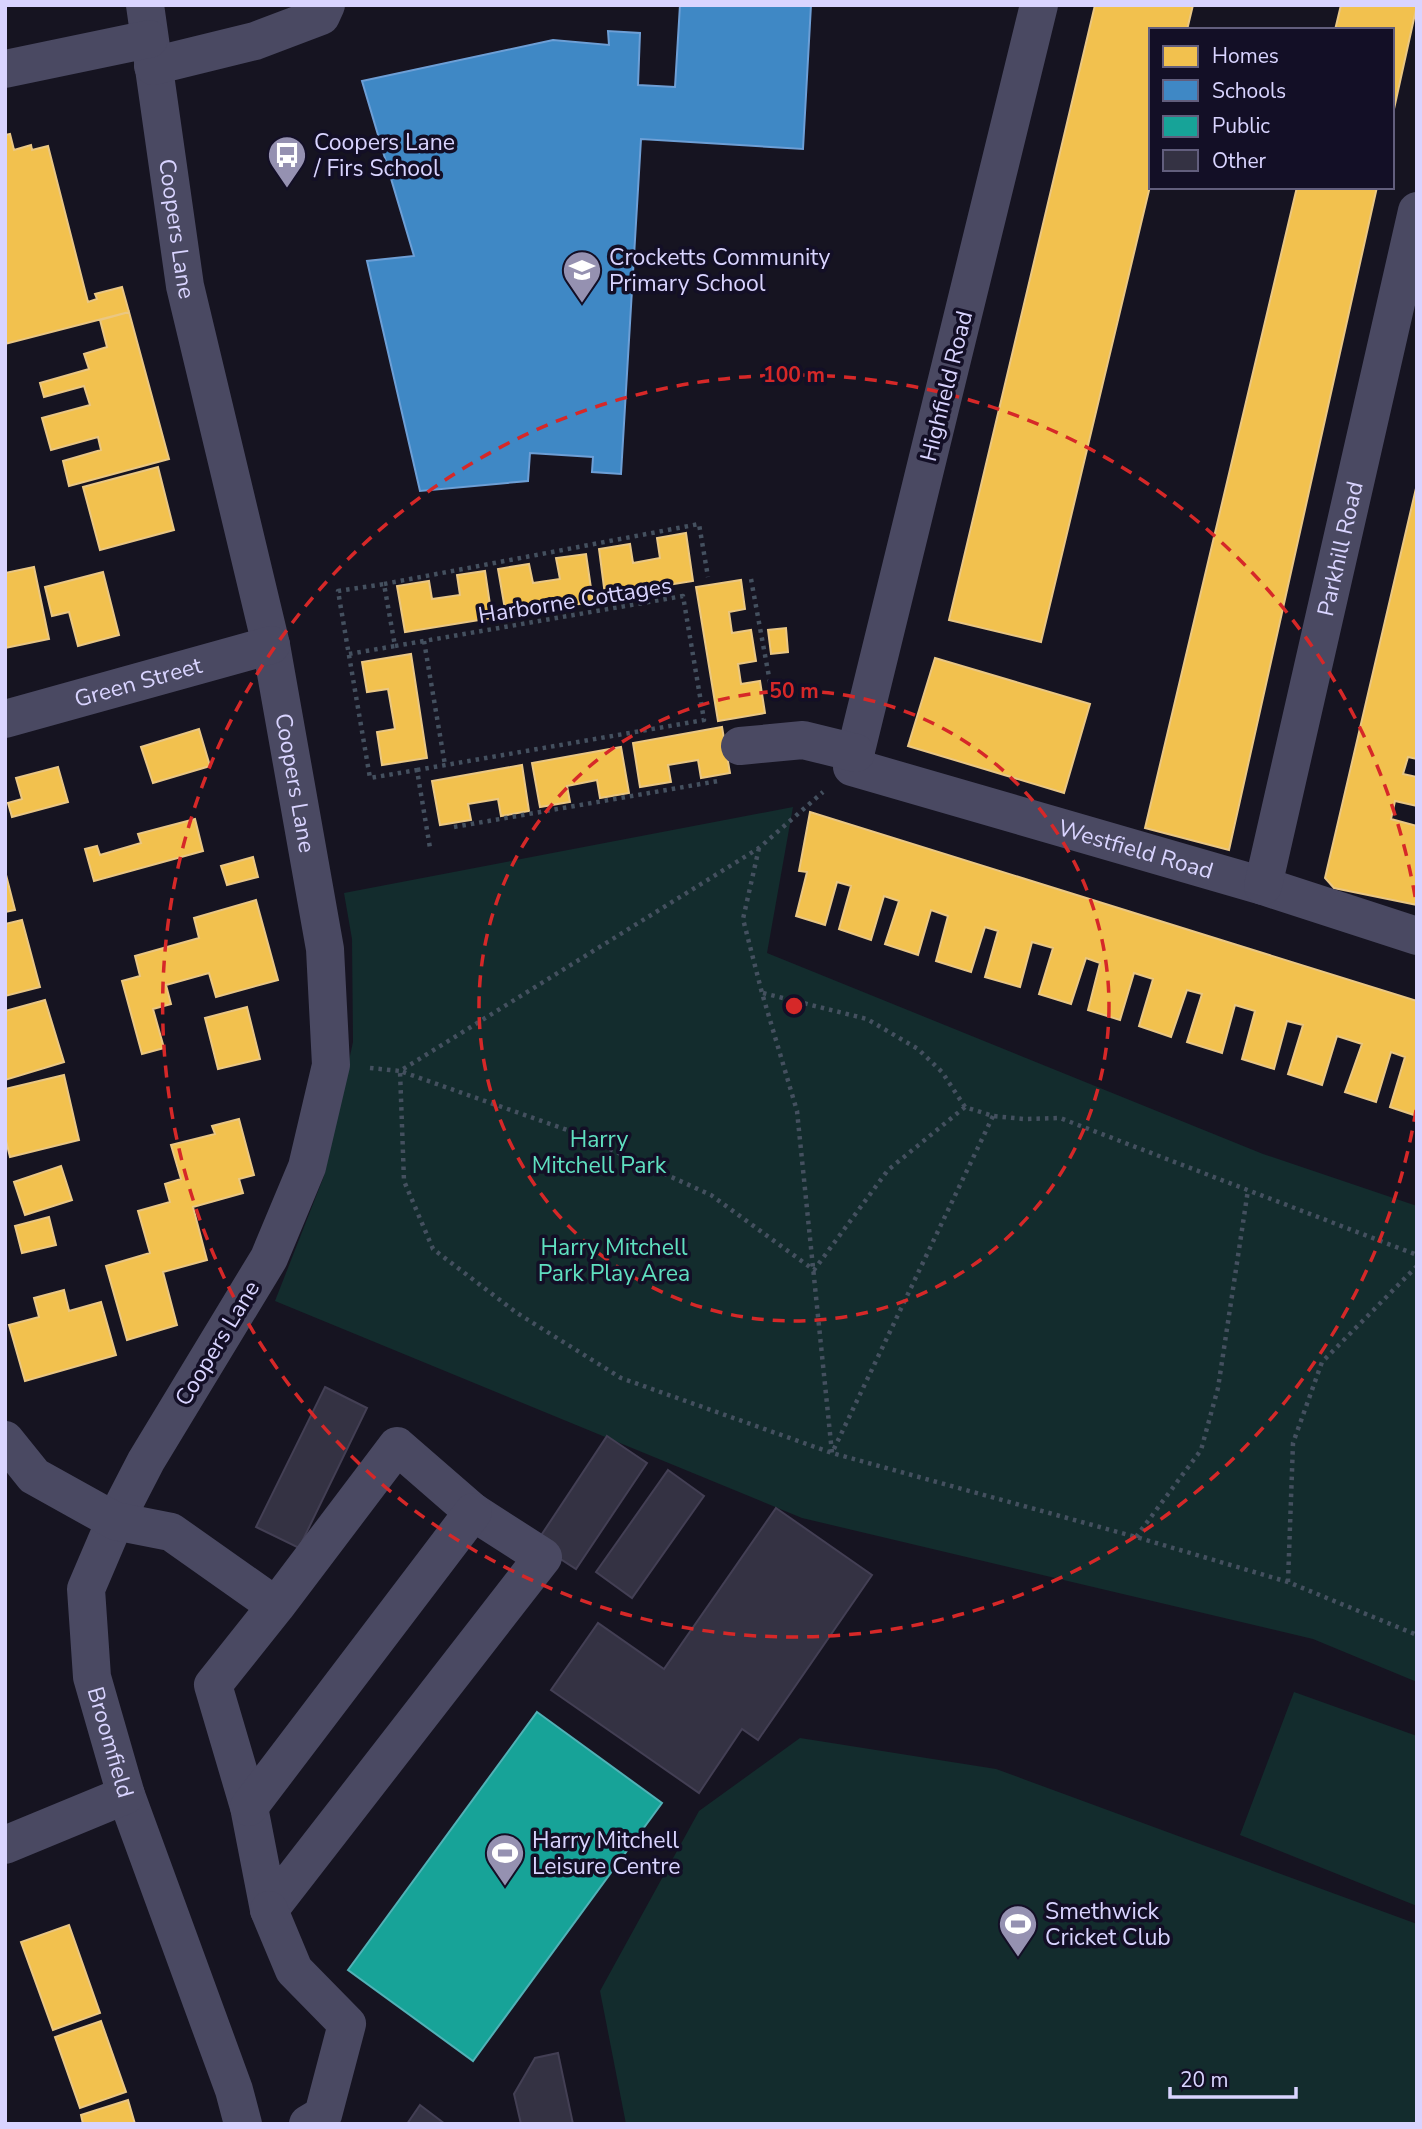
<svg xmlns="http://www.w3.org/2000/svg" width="1422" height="2129" font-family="'Nunito Sans',sans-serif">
<rect width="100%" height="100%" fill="#161421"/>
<path fill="#132c2d" d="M 793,807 L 767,953 L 1263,1154 L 1417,1206 L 1417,1682 L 1313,1639 L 802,1518 L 275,1301 L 324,1176 L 353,1042 L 352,939 L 344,893 Z
M 1294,1692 L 1417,1736 L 1417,1906 L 1240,1835 Z
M 800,1738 L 996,1769 L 1417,1924 L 1417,2124 L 626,2124 L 600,1991 L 699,1811 Z"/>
<path fill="#f2c14e" stroke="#eac783" stroke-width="2" d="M 1095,5 L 1193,5 L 1187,30 L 1151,30 L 1151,182 L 1041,642 L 949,620 Z
M 1341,5 L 1417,5 L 1392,118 L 1392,30 L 1335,30 Z
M 10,134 L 14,150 L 31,145 L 32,150 L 48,146 L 88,302 L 97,299 L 95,294 L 122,287 L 129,312 L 5,344 L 5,135 Z
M 1297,187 L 1377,187 L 1229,850 L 1145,828 Z
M 129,312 L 169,459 L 69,486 L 63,461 L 101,450 L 98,437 L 51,450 L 42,418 L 90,405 L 84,386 L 44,397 L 40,383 L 89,369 L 84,354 L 107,347 L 100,320 Z
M 158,467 L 174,530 L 100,550 L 83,487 Z
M 1417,484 L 1417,759 L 1408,757 L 1403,774 L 1417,777 L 1417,806 L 1395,801 L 1391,819 L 1417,826 L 1417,905 L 1334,888 L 1325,878 Z
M 686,533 L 693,581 L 605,595 L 599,549 L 630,544 L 633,563 L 660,558 L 657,538 Z
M 586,554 L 593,602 L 506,615 L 498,569 L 529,564 L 533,583 L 560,579 L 556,558 Z
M 34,567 L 49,639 L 5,648 L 5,573 Z
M 485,571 L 492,618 L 405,632 L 397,586 L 429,581 L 432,599 L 460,595 L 457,575 Z
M 103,572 L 119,635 L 78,646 L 69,612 L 52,616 L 45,587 Z
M 741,580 L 745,609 L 729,612 L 732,633 L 751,630 L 756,661 L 738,664 L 741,684 L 760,681 L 765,713 L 718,721 L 696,587 Z
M 786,628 L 788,652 L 771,654 L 768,630 Z
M 411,654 L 427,758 L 382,765 L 377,732 L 395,729 L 388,689 L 367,692 L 362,662 Z
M 935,658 L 1090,704 L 1064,793 L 908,746 Z
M 722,727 L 730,773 L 701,778 L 698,760 L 668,765 L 671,782 L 640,787 L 633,743 Z
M 199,729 L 210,766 L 153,783 L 141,747 Z
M 621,747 L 629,793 L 600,798 L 597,780 L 567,786 L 570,802 L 540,807 L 532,763 Z
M 522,765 L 529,811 L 501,816 L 498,799 L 468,804 L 471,820 L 440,825 L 432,781 Z
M 58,767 L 68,802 L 12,817 L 8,803 L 22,799 L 16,778 Z
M 810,812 L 1417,1001 L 1417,1116 L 1390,1107 L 1405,1057 L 1391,1052 L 1376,1102 L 1345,1092 L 1362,1044 L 1337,1036 L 1322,1085 L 1288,1074 L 1303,1025 L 1287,1021 L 1274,1069 L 1242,1059 L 1255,1011 L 1235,1005 L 1222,1053 L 1187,1042 L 1202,994 L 1187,990 L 1171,1037 L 1139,1026 L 1153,979 L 1134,973 L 1120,1020 L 1088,1010 L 1100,963 L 1086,958 L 1071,1004 L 1039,994 L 1053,948 L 1032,942 L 1020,987 L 985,977 L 998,931 L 985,927 L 971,972 L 936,961 L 948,916 L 931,910 L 918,955 L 885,944 L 899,901 L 884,896 L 871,940 L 839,929 L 851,886 L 837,882 L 825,925 L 796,916 L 807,872 L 799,871 Z
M 195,819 L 203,851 L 94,881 L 85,849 L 97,846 L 100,855 L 141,843 L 138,834 Z
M 253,857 L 258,877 L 227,885 L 221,866 Z
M 5,871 L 15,910 L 5,912 Z
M 256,900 L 278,980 L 216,997 L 209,973 L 166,985 L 171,1004 L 153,1009 L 164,1048 L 142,1054 L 122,981 L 140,976 L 135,956 L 199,938 L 194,918 Z
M 22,920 L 40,987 L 5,996 L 5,924 Z
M 45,1000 L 64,1062 L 5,1080 L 5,1011 Z
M 247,1007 L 260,1059 L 218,1069 L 205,1018 Z
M 64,1075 L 79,1140 L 10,1157 L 5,1137 L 5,1089 Z
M 239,1119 L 254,1175 L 239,1179 L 243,1193 L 193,1207 L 207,1260 L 163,1272 L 177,1325 L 127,1340 L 106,1266 L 150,1253 L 138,1211 L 170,1202 L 165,1184 L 181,1179 L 171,1145 L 215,1134 L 212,1126 Z
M 61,1166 L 72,1200 L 25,1215 L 14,1182 Z
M 49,1217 L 56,1245 L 22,1253 L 15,1226 Z
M 64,1290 L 69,1311 L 101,1302 L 116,1355 L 25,1381 L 9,1325 L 39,1317 L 34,1298 Z
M 69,1925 L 100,2013 L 53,2030 L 21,1942 Z
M 101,2021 L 126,2092 L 80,2108 L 55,2037 Z
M 128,2100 L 135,2124 L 83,2124 L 81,2115 Z"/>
<path fill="#3f88c5" stroke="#6d9fd6" stroke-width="2" d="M 680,5 L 811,5 L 803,149 L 641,139 L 621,474 L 592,472 L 593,457 L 530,453 L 528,481 L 420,491 L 367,261 L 414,256 L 362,81 L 553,40 L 609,45 L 608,31 L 640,33 L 638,85 L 675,87 Z"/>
<path fill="#17a398" stroke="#51b2b7" stroke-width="2" d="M 537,1712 L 662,1803 L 473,2061 L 348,1970 Z"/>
<path fill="#343243" stroke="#433f54" stroke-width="2" d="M 325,1387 L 367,1408 L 299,1548 L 256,1527 Z
M 607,1436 L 647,1463 L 576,1569 L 536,1543 Z
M 668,1470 L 704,1496 L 632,1598 L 596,1572 Z
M 776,1508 L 872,1575 L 758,1740 L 742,1729 L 699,1793 L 551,1690 L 598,1623 L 664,1669 Z
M 558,2053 L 573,2124 L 521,2124 L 514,2094 L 535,2058 Z
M 420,2105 L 445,2124 L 407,2124 Z"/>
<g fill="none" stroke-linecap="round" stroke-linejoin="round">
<path stroke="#44505f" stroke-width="4.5" stroke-dasharray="3.5 5" stroke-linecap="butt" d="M 751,579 L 774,704
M 384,584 L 699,524 L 708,577
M 395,646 L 424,641
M 349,654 L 395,646 L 384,584 L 338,591 L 370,778 L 417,770 L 430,848
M 417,770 L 704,720 L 683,596 L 424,641 L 445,765
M 454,827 L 718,781
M 759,848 L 743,919 L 762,993 L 797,1111 L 832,1453 L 993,1116
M 763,993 L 867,1019 L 918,1049 L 942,1072 L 965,1107 L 993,1116 L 1024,1119 L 1060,1118 L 1417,1255
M 370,1068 L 400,1071 L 759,848 L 823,792
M 965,1107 L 888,1170 L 814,1270 L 711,1195 L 570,1131 L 400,1071 L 404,1181 L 433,1249 L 517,1313 L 621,1378 L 832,1453 L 1136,1537 L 1288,1582 L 1417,1635
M 1136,1537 L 1201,1450 L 1218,1388 L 1248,1190
M 1288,1582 L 1293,1443 L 1322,1362 L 1417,1266"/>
<g stroke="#4a4962" stroke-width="38">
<path id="s1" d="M 145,5 L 185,286 L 271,645 L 325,949 L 331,1065 L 307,1167 L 269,1258 L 146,1461 L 115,1521 L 86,1589 L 92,1677 L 126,1795 L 234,2090 L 243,2124"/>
<path id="s2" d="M 1039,5 L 852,767 L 1263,886 L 1417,936"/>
<path d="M 153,66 L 255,41 L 321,16 L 326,5"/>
<path d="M 5,69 L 149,39"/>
<path id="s3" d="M 5,719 L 271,645"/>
<path d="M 740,746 L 803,740 L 856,753"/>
<path id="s4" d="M 1263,886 L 1417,211"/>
<path d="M 5,1440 L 34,1476 L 115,1521 L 171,1532 L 276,1606 L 397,1446 L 473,1512 L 543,1557 L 269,1910 L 249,1807 L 213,1685 L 276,1606"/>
<path d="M 249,1807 L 473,1512"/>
<path d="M 5,1845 L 126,1795"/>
<path d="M 269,1910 L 294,1970 L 347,2024 L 323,2115 L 308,2124"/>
</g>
</g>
<g fill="none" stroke="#d62828" stroke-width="3.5" stroke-dasharray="12 9">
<circle cx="794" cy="1006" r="315"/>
<path d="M1416 1110A631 631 0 1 1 1416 902"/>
</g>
<defs>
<g id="bus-pin" transform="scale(2.0125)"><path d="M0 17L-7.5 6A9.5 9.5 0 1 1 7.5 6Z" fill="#9591b1" stroke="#130f26"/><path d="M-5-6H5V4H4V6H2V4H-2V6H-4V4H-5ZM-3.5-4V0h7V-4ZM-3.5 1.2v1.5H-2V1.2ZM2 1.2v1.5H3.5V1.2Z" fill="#fff"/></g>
<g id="school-pin" transform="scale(2.0125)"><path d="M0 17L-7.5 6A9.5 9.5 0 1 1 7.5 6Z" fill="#9591b1" stroke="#130f26"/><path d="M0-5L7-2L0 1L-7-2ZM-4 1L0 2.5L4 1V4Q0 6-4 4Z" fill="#fff"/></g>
<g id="stadium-pin" transform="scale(2.0125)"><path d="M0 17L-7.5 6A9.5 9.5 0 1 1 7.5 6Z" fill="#9591b1" stroke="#130f26"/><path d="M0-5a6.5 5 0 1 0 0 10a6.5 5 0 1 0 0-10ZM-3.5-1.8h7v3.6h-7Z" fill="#fff"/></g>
</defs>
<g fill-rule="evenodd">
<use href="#bus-pin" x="287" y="155"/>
<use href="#school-pin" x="582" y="270"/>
<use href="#stadium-pin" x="505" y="1853"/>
<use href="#stadium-pin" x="1018" y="1924"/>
</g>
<g text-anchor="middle" stroke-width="7" stroke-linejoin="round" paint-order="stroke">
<g font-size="23" fill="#d9d4ff" stroke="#130f26" text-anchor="start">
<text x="314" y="150">Coopers Lane<tspan x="314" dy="26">/ Firs School</tspan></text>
<text x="609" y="265">Crocketts Community<tspan x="609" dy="26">Primary School</tspan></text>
<text x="532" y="1848">Harry Mitchell<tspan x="532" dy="26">Leisure Centre</tspan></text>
<text x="1045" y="1919">Smethwick<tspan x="1045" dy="26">Cricket Club</tspan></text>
</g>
<g font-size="23" fill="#d9d4ff" stroke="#130f26">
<text dy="8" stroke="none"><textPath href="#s1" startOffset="226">Coopers Lane</textPath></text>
<text transform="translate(946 386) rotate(-76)" y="8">Highfield Road</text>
<text dy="8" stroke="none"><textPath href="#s4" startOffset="346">Parkhill Road</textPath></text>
<text transform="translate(575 600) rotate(-9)" y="8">Harborne Cottages</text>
<text dy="8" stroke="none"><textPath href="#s3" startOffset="138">Green Street</textPath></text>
<text dy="8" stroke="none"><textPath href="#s1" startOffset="793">Coopers Lane</textPath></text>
<text dy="8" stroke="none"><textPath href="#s2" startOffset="1080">Westfield Road</textPath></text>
<text transform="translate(217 1343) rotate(-59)" y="8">Coopers Lane</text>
<text dy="8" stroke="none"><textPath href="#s1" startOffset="1816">Broomfield</textPath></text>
</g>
<g font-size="23" fill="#5fe0c0" stroke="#130f26">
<text x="599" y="1147">Harry<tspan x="599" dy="26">Mitchell Park</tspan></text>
<text x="614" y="1255">Harry Mitchell<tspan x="614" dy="26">Park Play Area</tspan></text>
</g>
</g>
<circle cx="794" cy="1006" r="10" fill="#d62828" stroke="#130f26" stroke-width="3.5"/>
<g font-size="21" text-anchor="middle" font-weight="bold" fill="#d62828" stroke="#130f26" stroke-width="7" stroke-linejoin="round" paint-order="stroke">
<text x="794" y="382">100 m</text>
<text x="794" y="698">50 m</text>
</g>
<rect width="1422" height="2129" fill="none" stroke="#d9d4ff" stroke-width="14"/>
<rect x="1149" y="28" width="245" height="161" fill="#130f26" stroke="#625e7d" stroke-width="2"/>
<rect x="1163" y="46" width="35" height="21" fill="#f2c14e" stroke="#625e7d" stroke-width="2"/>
<text x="1212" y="63" font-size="21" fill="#d9d4ff">Homes</text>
<rect x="1163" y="80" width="35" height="21" fill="#3f88c5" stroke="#625e7d" stroke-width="2"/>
<text x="1212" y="98" font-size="21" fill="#d9d4ff">Schools</text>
<rect x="1163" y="116" width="35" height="21" fill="#17a398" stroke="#625e7d" stroke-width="2"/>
<text x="1212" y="133" font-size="21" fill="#d9d4ff">Public</text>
<rect x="1163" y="150" width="35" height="21" fill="#343243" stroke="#625e7d" stroke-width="2"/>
<text x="1212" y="168" font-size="21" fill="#d9d4ff">Other</text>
<path d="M1170 2087v10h126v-10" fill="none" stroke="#d9d4ff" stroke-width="3.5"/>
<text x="1180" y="2087" font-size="21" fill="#d9d4ff" stroke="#130f26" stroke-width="5" paint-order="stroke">20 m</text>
</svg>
